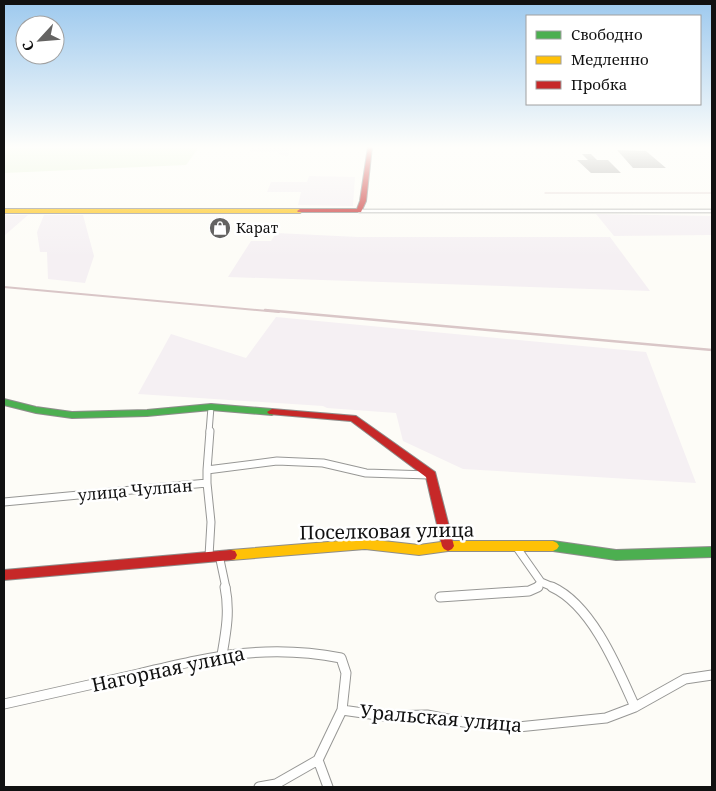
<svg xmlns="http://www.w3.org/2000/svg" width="716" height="791" font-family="'Noto Serif',serif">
<rect width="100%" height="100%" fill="#fdfcf7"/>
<path fill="#f5f0f3" d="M 251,147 L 291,147 L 288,156 L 280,155 L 278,152 L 250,152 Z
M 309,176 L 355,177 L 353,206 L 298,205 L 301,192 L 267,192 L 271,182 L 307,182 Z
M 596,214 L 712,216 L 712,235 L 614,236 Z
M 4,215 L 28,215 L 4,236 Z
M 44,215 L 83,215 L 94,256 L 85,283 L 48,279 L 47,252 L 40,252 L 37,232 Z
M 276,233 L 358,237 L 610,237 L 650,291 L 228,277 L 251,241 L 271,241 Z
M 276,317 L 646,352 L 696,483 L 463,469 L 403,441 L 396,413 L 327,408 L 323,406 L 138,394 L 171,334 L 246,358 Z"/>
<path fill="#e7f3d7" d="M 4,147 L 199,147 L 186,165 L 4,173 Z"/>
<path fill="#a19f9c" d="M 617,150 L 646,151 L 666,168 L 633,168 Z
M 582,154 L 591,154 L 597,160 L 608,160 L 621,173 L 591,173 L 577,160 L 588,160 Z"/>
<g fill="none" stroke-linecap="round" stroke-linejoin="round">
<g stroke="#979795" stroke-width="4.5">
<path id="street-far3" d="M 359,211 L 712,211"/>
</g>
<g stroke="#979795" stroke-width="7">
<path id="street-far2" d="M 209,432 L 211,407"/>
</g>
<g stroke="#979795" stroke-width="9">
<path id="street-far1" d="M 207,470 L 210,431
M 207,483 L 211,522 L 209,556
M 4,502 L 207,483 L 207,470 L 277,461 L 323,463 L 366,473 L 429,475
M 515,545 L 541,582 L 555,588
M 219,555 L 226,588
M 536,588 L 541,582"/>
</g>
<g stroke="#979795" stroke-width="11">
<path id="street" d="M 552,587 C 592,605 618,669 635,707
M 440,597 L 529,591 L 538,587
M 222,655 C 226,632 230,611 225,587
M 4,704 C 49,694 93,684 138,674 C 211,657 265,643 341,658 L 346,673 L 342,710
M 318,760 L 328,787
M 259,787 L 276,784 L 318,760 L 342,710 L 384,716 L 427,715 L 469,723 L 518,727 L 606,718 L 635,707 L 685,679 L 712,675"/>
</g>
<g stroke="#8e8d8b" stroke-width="2">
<path id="fast" d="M 4,399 L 36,407 L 72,412 L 147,410 L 211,404 L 272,409 L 277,412 L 272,415 L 211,410 L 147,416 L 72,418 L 36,413 L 4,405 Z
M 553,541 L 616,550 L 712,547 L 712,557 L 616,560 L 553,551 L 549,549 L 547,546 L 549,543 Z"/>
</g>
<g stroke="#8e8d8b" stroke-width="2">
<path id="slow" d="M 4,209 L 300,209 L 303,211 L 300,213 L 4,213 Z
M 365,539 L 419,545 L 448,541 L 553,541 L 557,543 L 559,546 L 557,549 L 553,551 L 448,551 L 419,555 L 365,549 L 231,560 L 227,559 L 225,555 L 227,551 L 231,550 Z"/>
</g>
<g stroke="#8e8d8b" stroke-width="2">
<path id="jam" d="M 368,147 L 372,147 L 366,201 L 361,212 L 298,212 L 297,211 L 300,209 L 357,209 L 360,201 Z
M 272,409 L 356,416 L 435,472 L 454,546 L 452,549 L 448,551 L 444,549 L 442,546 L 426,477 L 351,421 L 269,414 L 267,412 Z
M 231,550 L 235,551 L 237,555 L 235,559 L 231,560 L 4,580 L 4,570 Z"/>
</g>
<use href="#street-far3" stroke="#fffffe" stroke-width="3"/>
<use href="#street-far2" stroke="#fffffe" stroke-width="5"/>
<use href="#street-far1" stroke="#fffffe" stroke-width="7"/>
<use href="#street" stroke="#fffffe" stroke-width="9"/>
<use href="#fast" fill="#4caf50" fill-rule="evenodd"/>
<use href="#slow" fill="#ffc107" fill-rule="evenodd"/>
<use href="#jam" fill="#c62828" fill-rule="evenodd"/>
<path stroke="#d9c6c7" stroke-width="1" d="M 545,193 L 712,193"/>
<path stroke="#d9c6c7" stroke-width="2" d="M 4,287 L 279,312"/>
<path stroke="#d9c6c7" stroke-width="2.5" d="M 265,310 L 712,350"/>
</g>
<linearGradient id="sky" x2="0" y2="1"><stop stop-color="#9dc9ee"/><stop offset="0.57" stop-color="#fefefb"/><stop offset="1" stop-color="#fefefb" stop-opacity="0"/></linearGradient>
<rect width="716" height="258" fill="url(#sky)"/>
<defs>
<g id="shop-disc" transform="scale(1.125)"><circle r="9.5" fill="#646362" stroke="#fff"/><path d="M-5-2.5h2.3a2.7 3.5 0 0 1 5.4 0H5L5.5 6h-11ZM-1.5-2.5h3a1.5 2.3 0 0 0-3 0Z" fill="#fff"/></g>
</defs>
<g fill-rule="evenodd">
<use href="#shop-disc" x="220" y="228"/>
</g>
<g text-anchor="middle" stroke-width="5" stroke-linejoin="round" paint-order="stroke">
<g font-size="14" fill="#111" stroke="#fff" text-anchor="start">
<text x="236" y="233">Карат</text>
</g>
<g font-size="16" fill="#111" stroke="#fff">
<text transform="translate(135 490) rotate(-5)" y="6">улица Чулпан</text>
</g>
<g font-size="19" fill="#111" stroke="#fff">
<text transform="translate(387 531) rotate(-1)" y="7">Поселковая улица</text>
<text transform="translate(168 669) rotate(-12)" y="7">Нагорная улица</text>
<text transform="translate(441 718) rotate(5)" y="7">Уральская улица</text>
</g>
</g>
<rect width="716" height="791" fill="none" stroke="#111111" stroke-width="10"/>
<rect x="526" y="15" width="175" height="90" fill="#ffffff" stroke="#a0a0a0"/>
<rect x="536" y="31" width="25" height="8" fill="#4caf50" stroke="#a0a0a0"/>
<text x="571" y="40" font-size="15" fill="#111111">Свободно</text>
<rect x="536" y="56" width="25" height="8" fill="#ffc107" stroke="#a0a0a0"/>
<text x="571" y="65" font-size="15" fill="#111111">Медленно</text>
<rect x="536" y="81" width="25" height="8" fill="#c62828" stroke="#a0a0a0"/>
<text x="571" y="90" font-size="15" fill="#111111">Пробка</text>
<g transform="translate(40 40) rotate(244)"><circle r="24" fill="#ffffff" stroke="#a0a0a0"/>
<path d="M0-4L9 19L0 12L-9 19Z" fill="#646362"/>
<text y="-8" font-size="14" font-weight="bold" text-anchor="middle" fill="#111111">С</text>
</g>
</svg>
